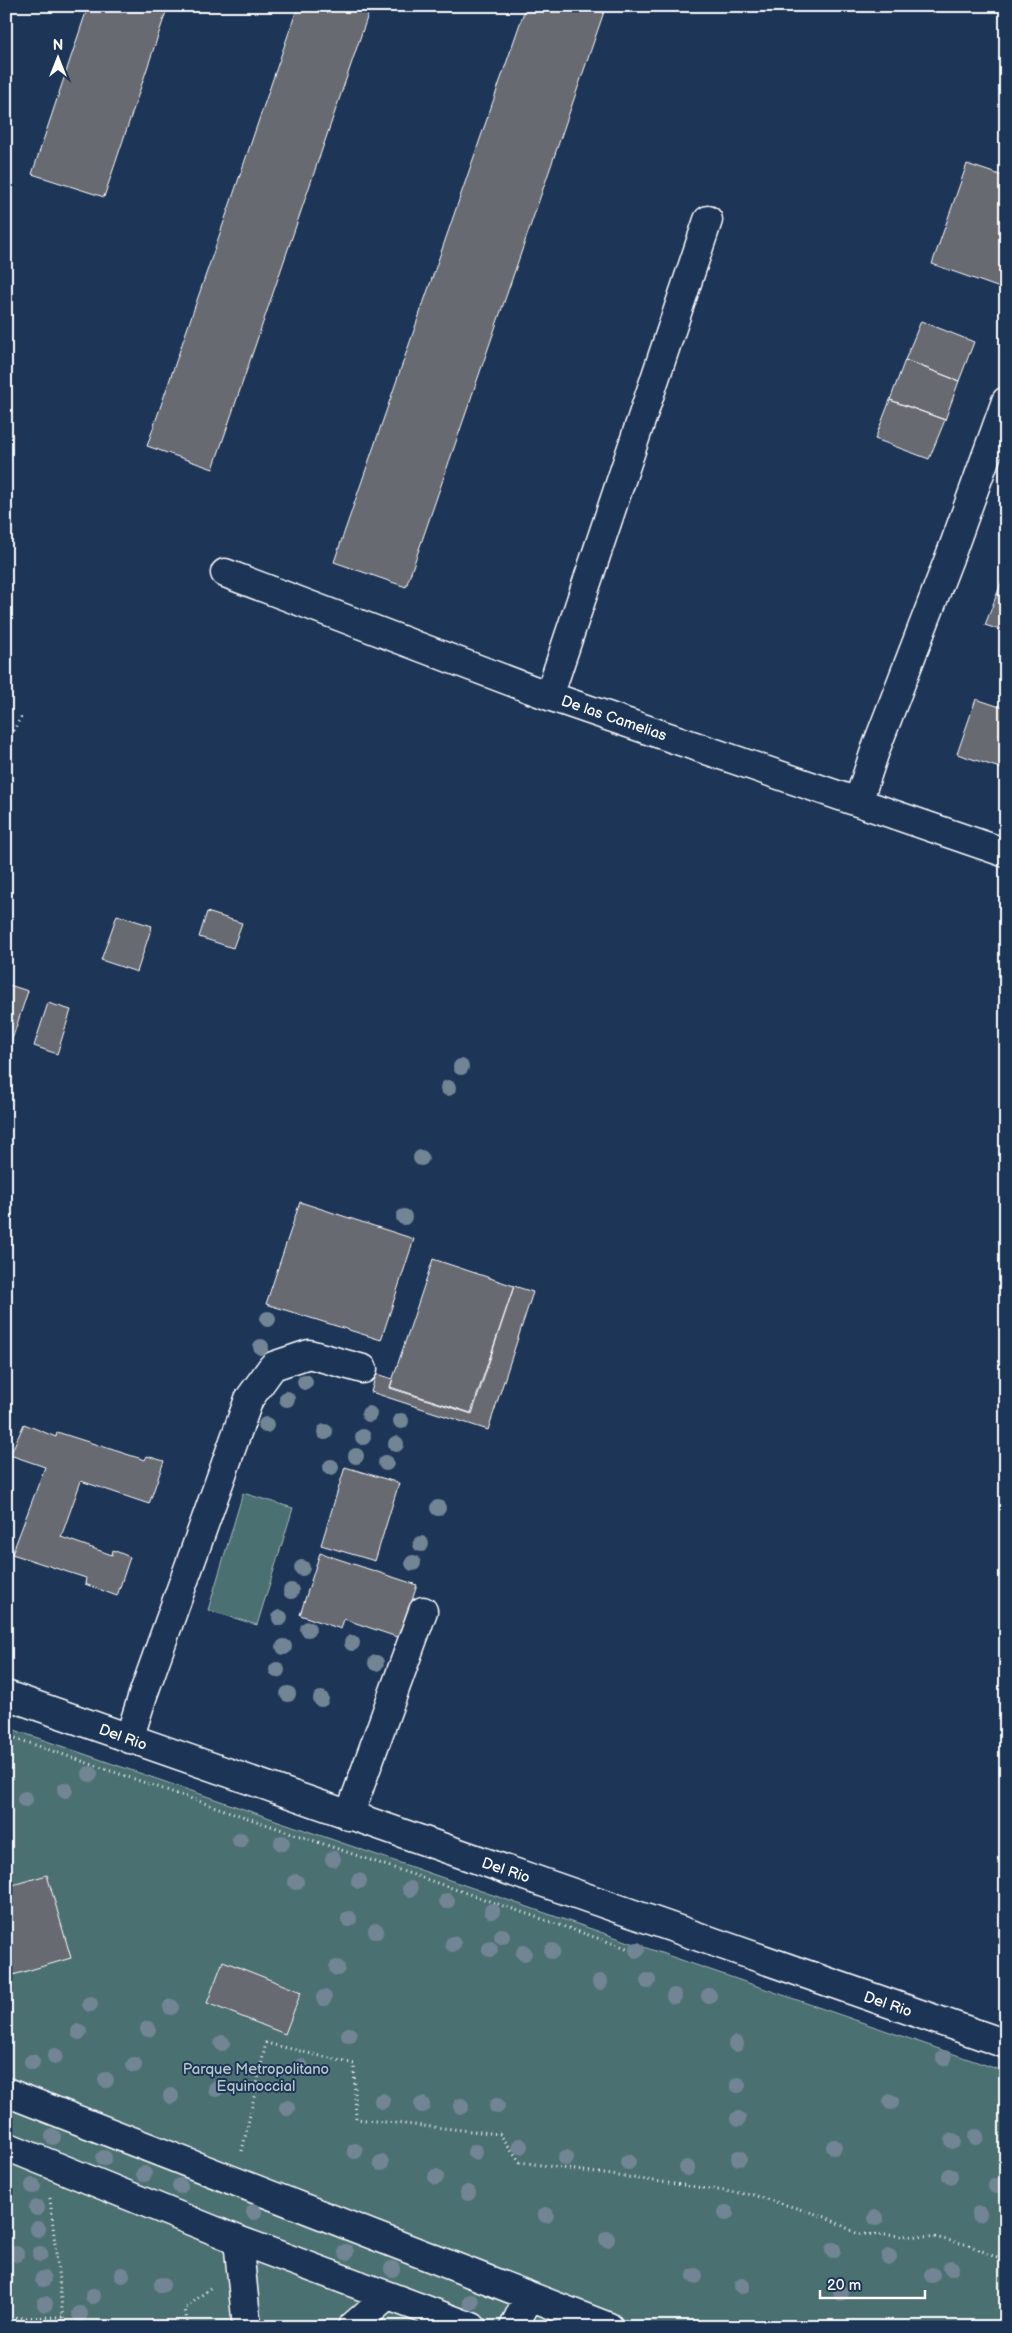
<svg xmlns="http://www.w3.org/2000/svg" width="1012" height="2333" font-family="'Balsamiq Sans',sans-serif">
<rect width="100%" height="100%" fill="#1d3557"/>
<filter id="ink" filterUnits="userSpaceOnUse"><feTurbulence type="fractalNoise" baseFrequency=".02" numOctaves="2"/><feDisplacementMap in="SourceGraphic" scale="10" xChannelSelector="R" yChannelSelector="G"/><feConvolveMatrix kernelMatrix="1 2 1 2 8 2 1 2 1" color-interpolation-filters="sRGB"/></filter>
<g filter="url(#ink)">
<path fill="#4b7072" stroke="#a5b8b8" d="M 243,1493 L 293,1508 L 257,1625 L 208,1610 Z
M 6,1727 L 1006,2072 L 1006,2327 L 6,2327 Z"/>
<path fill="#686a72" stroke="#fff" d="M 88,6 L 168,6 L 104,197 L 32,174 Z
M 298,6 L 371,6 L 213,469 L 147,446 Z
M 526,6 L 606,6 L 406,587 L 334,562 Z
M 967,164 L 1006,177 L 1006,272 L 1000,288 L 932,264 Z
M 921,321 L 974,342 L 959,381 L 905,360 Z
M 905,360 L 959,381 L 945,420 L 890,400 Z
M 890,400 L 945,420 L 929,459 L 875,439 Z
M 1006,571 L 1006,598 L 997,594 Z
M 997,594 L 1006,598 L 1006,632 L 985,625 Z
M 976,699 L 1006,709 L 1006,770 L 957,754 Z
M 207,912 L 242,923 L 233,948 L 199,937 Z
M 117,915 L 152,926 L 137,972 L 101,960 Z
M 6,984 L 28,991 L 6,1058 Z
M 48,1003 L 71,1010 L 57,1054 L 34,1046 Z
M 300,1202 L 414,1239 L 381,1340 L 266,1304 Z
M 433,1259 L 514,1286 L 471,1413 L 390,1387 Z
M 514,1286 L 533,1292 L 488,1430 L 371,1392 L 376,1374 L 393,1379 L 390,1388 L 472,1414 Z
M 24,1424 L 56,1437 L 57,1432 L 145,1460 L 147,1456 L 164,1461 L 149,1504 L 81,1481 L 61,1537 L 112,1555 L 113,1550 L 130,1557 L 117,1596 L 85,1584 L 86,1578 L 12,1554 L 45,1467 L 10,1455 Z
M 345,1467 L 399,1483 L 375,1561 L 321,1545 Z
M 320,1553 L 417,1585 L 400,1638 L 344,1619 L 341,1629 L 300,1615 Z
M 47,1875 L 71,1958 L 13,1975 L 6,1952 L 6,1887 Z
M 223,1961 L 301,1992 L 285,2034 L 207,2003 Z"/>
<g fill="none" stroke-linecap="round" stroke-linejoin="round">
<g stroke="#fff" stroke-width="31">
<path id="minor" d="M 225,573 L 549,696 L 1006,853
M 549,696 L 708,220
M 858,802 L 876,748 L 953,548 L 1006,401
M 6,1695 L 1006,2044
M 129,1739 L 143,1695 L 249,1399 L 273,1366 L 309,1354 L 363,1369
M 349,1816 L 423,1611
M 6,2092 L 609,2327
M 6,2146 L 238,2240 L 472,2327
M 238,2240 L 247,2327
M 352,2327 L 387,2296
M 514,2327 L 529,2296"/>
</g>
<path stroke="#fff" stroke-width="3" stroke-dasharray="1 4" stroke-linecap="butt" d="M 6,744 L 22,715
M 6,1735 L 641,1953
M 242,2151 L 266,2043 L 354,2064 L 356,2119 L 500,2134 L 520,2162 L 753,2195 L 826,2217 L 858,2234 L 934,2237 L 969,2245 L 1006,2262
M 50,2198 L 64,2327
M 6,2318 L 63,2317
M 188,2327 L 185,2309 L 210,2288"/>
<use href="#minor" stroke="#1d3557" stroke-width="28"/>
</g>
<g fill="#728595">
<circle cx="461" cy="1067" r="8"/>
<circle cx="448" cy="1088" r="8"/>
<circle cx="421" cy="1158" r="8"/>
<circle cx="404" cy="1217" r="8"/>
<circle cx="268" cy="1319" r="8"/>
<circle cx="261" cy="1347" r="8"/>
<circle cx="305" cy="1382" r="8"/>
<circle cx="287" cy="1399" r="8"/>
<circle cx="369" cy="1414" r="8"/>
<circle cx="401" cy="1421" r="8"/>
<circle cx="266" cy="1425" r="8"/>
<circle cx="325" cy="1432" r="8"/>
<circle cx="363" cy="1437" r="8"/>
<circle cx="396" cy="1444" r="8"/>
<circle cx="356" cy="1456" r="8"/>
<circle cx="386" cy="1463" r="8"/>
<circle cx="331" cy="1467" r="8"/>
<circle cx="438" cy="1508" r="8"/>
<circle cx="421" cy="1544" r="8"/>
<circle cx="413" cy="1563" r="8"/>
<circle cx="302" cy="1568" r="8"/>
<circle cx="291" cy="1591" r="8"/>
<circle cx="280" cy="1618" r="8"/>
<circle cx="308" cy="1629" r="8"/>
<circle cx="352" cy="1643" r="8"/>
<circle cx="284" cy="1647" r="8"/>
<circle cx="376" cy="1663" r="8"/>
<circle cx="277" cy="1670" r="8"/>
<circle cx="288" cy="1694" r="8"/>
<circle cx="321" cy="1699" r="8"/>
<circle cx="90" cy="1774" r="8"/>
<circle cx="65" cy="1790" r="8"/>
<circle cx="25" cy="1799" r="8"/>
<circle cx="240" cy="1840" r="8"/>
<circle cx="282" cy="1843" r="8"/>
<circle cx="333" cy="1859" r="8"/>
<circle cx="359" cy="1881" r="8"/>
<circle cx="296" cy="1882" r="8"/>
<circle cx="410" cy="1889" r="8"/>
<circle cx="447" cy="1901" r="8"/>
<circle cx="492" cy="1911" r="8"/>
<circle cx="349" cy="1919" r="8"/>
<circle cx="376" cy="1931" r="8"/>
<circle cx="502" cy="1936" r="8"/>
<circle cx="453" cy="1944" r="8"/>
<circle cx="490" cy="1949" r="8"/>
<circle cx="637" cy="1950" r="8"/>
<circle cx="552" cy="1951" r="8"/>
<circle cx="524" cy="1953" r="8"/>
<circle cx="337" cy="1968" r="8"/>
<circle cx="648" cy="1981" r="8"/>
<circle cx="600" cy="1982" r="8"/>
<circle cx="674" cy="1996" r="8"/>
<circle cx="709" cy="1996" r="8"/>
<circle cx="324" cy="1998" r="8"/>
<circle cx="90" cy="2004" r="8"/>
<circle cx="171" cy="2007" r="8"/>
<circle cx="148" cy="2029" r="8"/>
<circle cx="79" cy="2032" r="8"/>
<circle cx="349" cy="2035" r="8"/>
<circle cx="222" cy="2043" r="8"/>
<circle cx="736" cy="2044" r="8"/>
<circle cx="55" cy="2056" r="8"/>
<circle cx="944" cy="2058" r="8"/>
<circle cx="32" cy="2062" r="8"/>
<circle cx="134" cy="2065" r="8"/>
<circle cx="301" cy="2067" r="8"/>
<circle cx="106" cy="2080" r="8"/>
<circle cx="738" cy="2085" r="8"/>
<circle cx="216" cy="2089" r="8"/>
<circle cx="171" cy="2096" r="8"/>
<circle cx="382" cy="2101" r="8"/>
<circle cx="891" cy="2102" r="8"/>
<circle cx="422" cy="2105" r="8"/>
<circle cx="461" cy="2106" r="8"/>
<circle cx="497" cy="2106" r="8"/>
<circle cx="287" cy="2108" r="8"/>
<circle cx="738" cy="2119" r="8"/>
<circle cx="53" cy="2137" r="8"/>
<circle cx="976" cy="2137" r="8"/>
<circle cx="953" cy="2141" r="8"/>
<circle cx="520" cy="2146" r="8"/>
<circle cx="834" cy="2147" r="8"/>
<circle cx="355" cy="2151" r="8"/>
<circle cx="475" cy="2152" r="8"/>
<circle cx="104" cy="2158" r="8"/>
<circle cx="566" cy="2158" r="8"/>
<circle cx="739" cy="2158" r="8"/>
<circle cx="628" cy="2162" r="8"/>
<circle cx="381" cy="2163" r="8"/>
<circle cx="687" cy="2168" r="8"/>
<circle cx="144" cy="2174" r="8"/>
<circle cx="950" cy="2176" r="8"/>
<circle cx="436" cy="2177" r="8"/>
<circle cx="33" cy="2186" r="8"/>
<circle cx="180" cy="2186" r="8"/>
<circle cx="996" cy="2186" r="8"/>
<circle cx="468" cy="2193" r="8"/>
<circle cx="37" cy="2208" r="8"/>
<circle cx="254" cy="2212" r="8"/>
<circle cx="726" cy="2213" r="8"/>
<circle cx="979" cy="2214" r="8"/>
<circle cx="546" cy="2215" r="8"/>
<circle cx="876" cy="2218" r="8"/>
<circle cx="38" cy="2229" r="8"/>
<circle cx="607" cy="2239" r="8"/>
<circle cx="833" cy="2250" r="8"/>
<circle cx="346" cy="2252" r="8"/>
<circle cx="16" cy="2254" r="8"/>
<circle cx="40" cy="2254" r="8"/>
<circle cx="889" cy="2257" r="8"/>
<circle cx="951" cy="2268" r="8"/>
<circle cx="392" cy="2269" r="8"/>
<circle cx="122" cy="2275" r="8"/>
<circle cx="932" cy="2275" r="8"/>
<circle cx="695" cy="2276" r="8"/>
<circle cx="43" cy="2279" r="8"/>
<circle cx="162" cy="2285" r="8"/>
<circle cx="742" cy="2286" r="8"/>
<circle cx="841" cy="2293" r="8"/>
<circle cx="93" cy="2296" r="8"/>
<circle cx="471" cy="2302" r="8"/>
<circle cx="45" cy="2304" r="8"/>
<circle cx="80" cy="2314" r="8"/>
</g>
</g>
<g text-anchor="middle" stroke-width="4" stroke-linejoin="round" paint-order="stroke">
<g font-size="15" fill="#fff" stroke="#1d3557">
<text transform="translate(614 718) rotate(19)" y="5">De las Camelias</text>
<text transform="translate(123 1737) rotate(20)" y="5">Del Rio</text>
<text transform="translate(506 1870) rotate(19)" y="5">Del Rio</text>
<text transform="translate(888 2004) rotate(19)" y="5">Del Rio</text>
</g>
<g font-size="15" fill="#b7c6c7" stroke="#1d3557">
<text x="256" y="2074">Parque Metropolitano<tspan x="256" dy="17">Equinoccial</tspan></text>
</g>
</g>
<rect width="1012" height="2333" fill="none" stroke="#1d3557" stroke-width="25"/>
<rect x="12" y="12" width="987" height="2308" fill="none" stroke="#fff" stroke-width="2" filter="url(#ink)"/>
<g transform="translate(58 58)" stroke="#1d3557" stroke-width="4" paint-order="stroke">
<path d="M0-4L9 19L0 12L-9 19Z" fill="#ffffff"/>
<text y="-8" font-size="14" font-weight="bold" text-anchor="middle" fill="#ffffff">N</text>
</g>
<path d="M820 2290v8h105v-8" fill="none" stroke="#ffffff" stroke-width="2.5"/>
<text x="827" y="2290" font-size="15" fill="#ffffff" stroke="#1d3557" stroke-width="4" paint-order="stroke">20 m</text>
</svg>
